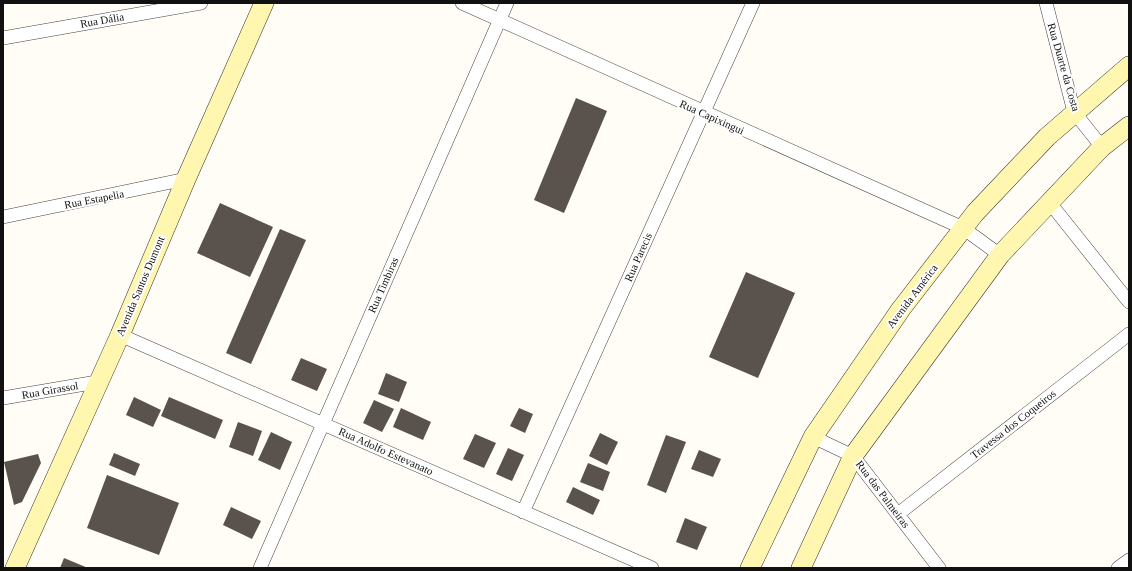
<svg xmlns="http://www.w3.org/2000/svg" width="1132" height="571" font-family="Georgia,serif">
<rect width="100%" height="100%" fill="#fffdf5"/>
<path fill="#5a524d" d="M 576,98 L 607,111 L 564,213 L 534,200 Z
M 220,203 L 273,227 L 250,277 L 197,253 Z
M 280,229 L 306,240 L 251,364 L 226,353 Z
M 746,272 L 795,293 L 758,378 L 709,357 Z
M 301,358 L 327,369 L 317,391 L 291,380 Z
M 386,373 L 407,382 L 399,402 L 378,394 Z
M 134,397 L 161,410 L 153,427 L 126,415 Z
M 169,397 L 223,420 L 215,439 L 161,416 Z
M 374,400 L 394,409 L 382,432 L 363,423 Z
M 401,408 L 431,422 L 423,440 L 393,427 Z
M 519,408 L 533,414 L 525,433 L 510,426 Z
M 238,422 L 262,431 L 253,456 L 229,447 Z
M 271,432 L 292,442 L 280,470 L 258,460 Z
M 600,433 L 618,442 L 607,465 L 589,456 Z
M 475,434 L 496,443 L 484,468 L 463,459 Z
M 666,435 L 686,442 L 666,493 L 647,485 Z
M 508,448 L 524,455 L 512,481 L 496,474 Z
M 699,450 L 721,459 L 713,477 L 691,469 Z
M 114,453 L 140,464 L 135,476 L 109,465 Z
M 38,454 L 41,463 L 22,502 L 14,505 L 4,462 Z
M 588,463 L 610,472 L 603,491 L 580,482 Z
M 107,475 L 179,503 L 159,555 L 87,528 Z
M 573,487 L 600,500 L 593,515 L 566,502 Z
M 231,507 L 261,521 L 252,539 L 223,525 Z
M 685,518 L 707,527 L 697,550 L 676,542 Z
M 64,558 L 88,568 L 60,568 Z"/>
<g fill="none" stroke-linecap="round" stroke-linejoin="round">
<g stroke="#444" stroke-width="14">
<path id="street" d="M 462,3 L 963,228 L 1000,255
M 1046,3 L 1074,112 L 1102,147
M 3,38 L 201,3
M 1050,203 L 1129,302
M 3,217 L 186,179
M 120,335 L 652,568
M 3,398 L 97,382
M 813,437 L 853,456 L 939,568
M 523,512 L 753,3
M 898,514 L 1129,334
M 260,568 L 507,3
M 1118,568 L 1129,560"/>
</g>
<g stroke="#333" stroke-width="20">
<path id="secondary" d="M 15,568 L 120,335 L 186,179 L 264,3
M 750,568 L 813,437 L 901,309 L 975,213 L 1047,137 L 1129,66
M 801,568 L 853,456 L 1000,255 L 1102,147 L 1129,126"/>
</g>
<use href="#street" stroke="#fff" stroke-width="13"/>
<use href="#secondary" stroke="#fff6b0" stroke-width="19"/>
</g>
<g text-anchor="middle" stroke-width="4" stroke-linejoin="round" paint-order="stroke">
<g font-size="11" fill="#111" stroke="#fff">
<text transform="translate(102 20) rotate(-10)" y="4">Rua Dália</text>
<text transform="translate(1064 67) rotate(74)" y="4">Rua Duarte da Costa</text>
<text transform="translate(712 117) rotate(24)" y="4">Rua Capixingui</text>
<text transform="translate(94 199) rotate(-11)" y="4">Rua Estapelia</text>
<text transform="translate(638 257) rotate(-66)" y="4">Rua Parecis</text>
<text transform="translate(383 285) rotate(-66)" y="4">Rua Timbiras</text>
<text transform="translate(140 286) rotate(-67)" y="4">Avenida Santos Dumont</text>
<text transform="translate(912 296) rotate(-53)" y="4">Avenida América</text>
<text transform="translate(50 390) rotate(-10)" y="4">Rua Girassol</text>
<text transform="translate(1013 424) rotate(-38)" y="4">Travessa dos Coqueiros</text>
<text transform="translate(386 451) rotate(24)" y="4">Rua Adolfo Estevanato</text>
<text transform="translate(883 494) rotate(53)" y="4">Rua das Palmeiras</text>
</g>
</g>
<rect width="1132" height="571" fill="none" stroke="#111111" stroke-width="8"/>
</svg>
